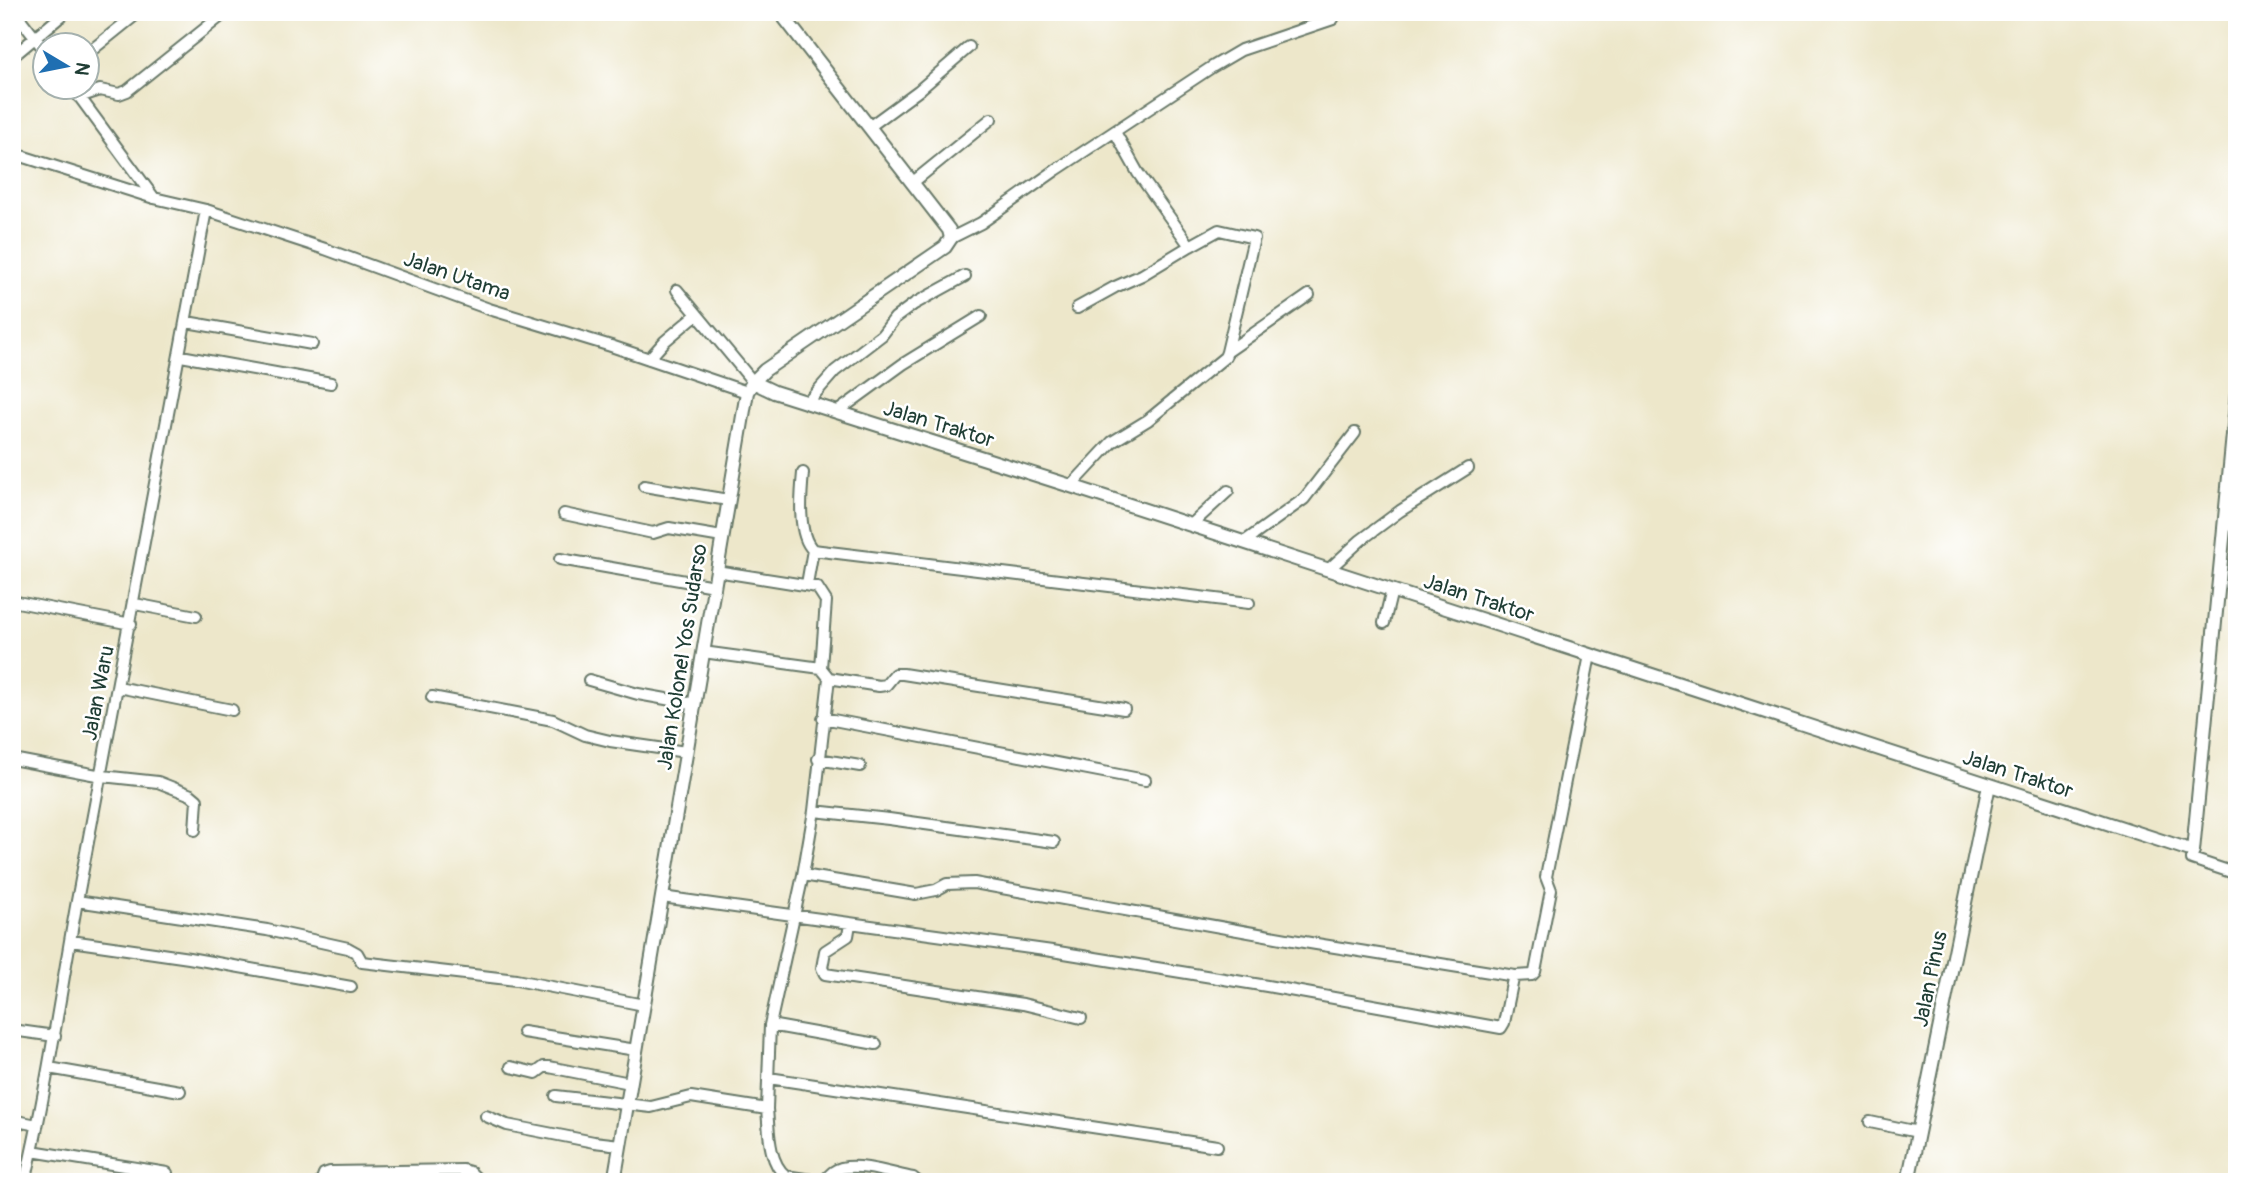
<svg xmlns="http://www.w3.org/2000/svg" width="2249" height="1194" font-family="Pangolin,sans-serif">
<rect width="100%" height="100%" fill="#fff"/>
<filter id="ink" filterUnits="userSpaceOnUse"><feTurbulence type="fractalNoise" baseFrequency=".0143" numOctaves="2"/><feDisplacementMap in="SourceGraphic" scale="14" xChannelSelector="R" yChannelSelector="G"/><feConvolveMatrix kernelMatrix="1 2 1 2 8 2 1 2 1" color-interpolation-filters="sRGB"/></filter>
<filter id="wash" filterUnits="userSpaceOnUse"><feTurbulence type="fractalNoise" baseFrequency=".00686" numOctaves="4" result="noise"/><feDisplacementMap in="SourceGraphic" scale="28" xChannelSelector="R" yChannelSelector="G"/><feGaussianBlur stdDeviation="1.57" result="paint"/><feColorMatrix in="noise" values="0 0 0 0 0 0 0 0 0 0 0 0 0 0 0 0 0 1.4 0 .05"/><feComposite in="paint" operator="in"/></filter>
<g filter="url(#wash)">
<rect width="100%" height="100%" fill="#ede7ca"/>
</g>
<g filter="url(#ink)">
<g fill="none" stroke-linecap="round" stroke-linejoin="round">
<g stroke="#677868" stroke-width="14">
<path id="minor" d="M 15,12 L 46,52
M 88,53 L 139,12
M 12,57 L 66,12
M 73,88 L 154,198
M 79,97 L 100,90 L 119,94 L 127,91 L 226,12
M 869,127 L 918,91 L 969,47
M 1115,132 L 1138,173 L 1190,246 L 1219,230 L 1254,238 L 1227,352
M 12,153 L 154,198 L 206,210 L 325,249 L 489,309 L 611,346 L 747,392
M 912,183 L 991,119
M 951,238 L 981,223 L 1056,170 L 1212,67 L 1241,50 L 1333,19
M 677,290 L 753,382
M 1077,308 L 1115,287 L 1142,275 L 1190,246
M 187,322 L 312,344
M 181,356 L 331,383
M 649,359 L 665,341 L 697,314
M 807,403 L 835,371 L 882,335 L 895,318 L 914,304 L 965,276
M 837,412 L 903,364 L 981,316
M 803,473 C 801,494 797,535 813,550 L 807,584
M 644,486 L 728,500
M 1071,486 L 1112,442 L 1148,420 L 1225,357 L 1227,352 L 1309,295
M 564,514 L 653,533 L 669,528 L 722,537
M 1191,525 L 1228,491
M 1244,542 L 1304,499 L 1355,433
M 813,550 L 1249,603
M 560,559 L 714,586
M 1328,570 L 1361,540 L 1400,511 L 1468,468
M 716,571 L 817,587 L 826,601 L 821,668 L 829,678 L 879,686 L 886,685 L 895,674 L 903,674 L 1124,709
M 12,601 L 131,624
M 135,604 L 196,616
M 1384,623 L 1392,590
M 703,652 L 821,668
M 589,680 L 638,694 L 694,704
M 118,687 L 232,710
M 432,697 L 553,720 L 585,735 L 610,741 L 686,752
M 823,718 L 1145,780
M 12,759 L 102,776 L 158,782 L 191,795 L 197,800 L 195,830
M 818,759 L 860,766
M 814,811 L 889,819 L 1054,842
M 2193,851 L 2192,859 L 2237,874
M 803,875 L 916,894 L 936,890 L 947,884 L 974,883 L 1304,942 L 1515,976
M 662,897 L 1052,951 L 1267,986 L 1501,1028 L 1504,1023 L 1513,979 L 1515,976 L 1532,975 L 1535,972 L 1551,890 L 1546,877 L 1590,655
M 77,901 L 267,930 L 348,948 L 357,953 L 362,962 L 516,980 L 644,1005
M 850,924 L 848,936 L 825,951 L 822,968 L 825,974 L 1023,1004 L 1081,1018
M 71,941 L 189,958 L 351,987
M 770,1025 L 876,1044
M 12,1030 L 55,1036
M 523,1032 L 636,1050
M 511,1067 L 536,1073 L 544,1067 L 549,1067 L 630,1083
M 49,1068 L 180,1091
M 769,1078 L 1217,1146
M 556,1096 L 651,1107 L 691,1097 L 767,1109 L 770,1025 L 803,875 L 814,811 L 829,678
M 767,1109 C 769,1129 768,1163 786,1176 L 824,1182
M 486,1116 L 507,1125 L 594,1142 L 620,1145
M 12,1120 L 37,1125
M 1870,1122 L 1918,1132
M 32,1151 L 167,1173
M 25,1182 C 47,1089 60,995 77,901 C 120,671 165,441 206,210
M 321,1182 L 324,1174 L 330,1172 L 463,1170 L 470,1172 L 480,1182
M 823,1182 C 829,1176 833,1170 841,1168 C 863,1163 892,1174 913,1178 L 918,1182"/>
</g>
<g stroke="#677868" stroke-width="16">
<path id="tertiary" d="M 753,382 L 774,392 L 1071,486 L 2193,851 L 2237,393
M 614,1182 L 747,392 L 753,382 L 765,370 L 945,247 L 951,238 L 949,230 L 780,12
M 1908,1182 L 1989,785"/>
</g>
<use href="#minor" stroke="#fff" stroke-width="10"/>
<use href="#tertiary" stroke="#fff" stroke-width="12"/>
</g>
</g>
<g text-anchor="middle" stroke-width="5" stroke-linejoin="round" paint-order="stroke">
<g font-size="21" fill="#1f3d34" stroke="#fff">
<text transform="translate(457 276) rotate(19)" y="7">Jalan Utama</text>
<text transform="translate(939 424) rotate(17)" y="7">Jalan Traktor</text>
<text transform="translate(1479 598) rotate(18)" y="7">Jalan Traktor</text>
<text transform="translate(682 657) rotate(-81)" y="7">Jalan Kolonel Yos Sudarso</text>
<text transform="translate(98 693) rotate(-79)" y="7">Jalan Waru</text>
<text transform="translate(2018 774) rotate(18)" y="7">Jalan Traktor</text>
<text transform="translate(1930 979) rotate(-78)" y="7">Jalan Pinus</text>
</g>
</g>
<rect width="2249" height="1194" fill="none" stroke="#fff" stroke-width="42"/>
<g transform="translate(66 66) rotate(100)"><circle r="33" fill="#ffffff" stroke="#a5b1ae" stroke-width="2"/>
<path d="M0-5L12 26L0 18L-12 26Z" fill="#1f6fb2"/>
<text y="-10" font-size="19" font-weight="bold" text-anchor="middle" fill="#1f3d34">N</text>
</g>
</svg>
